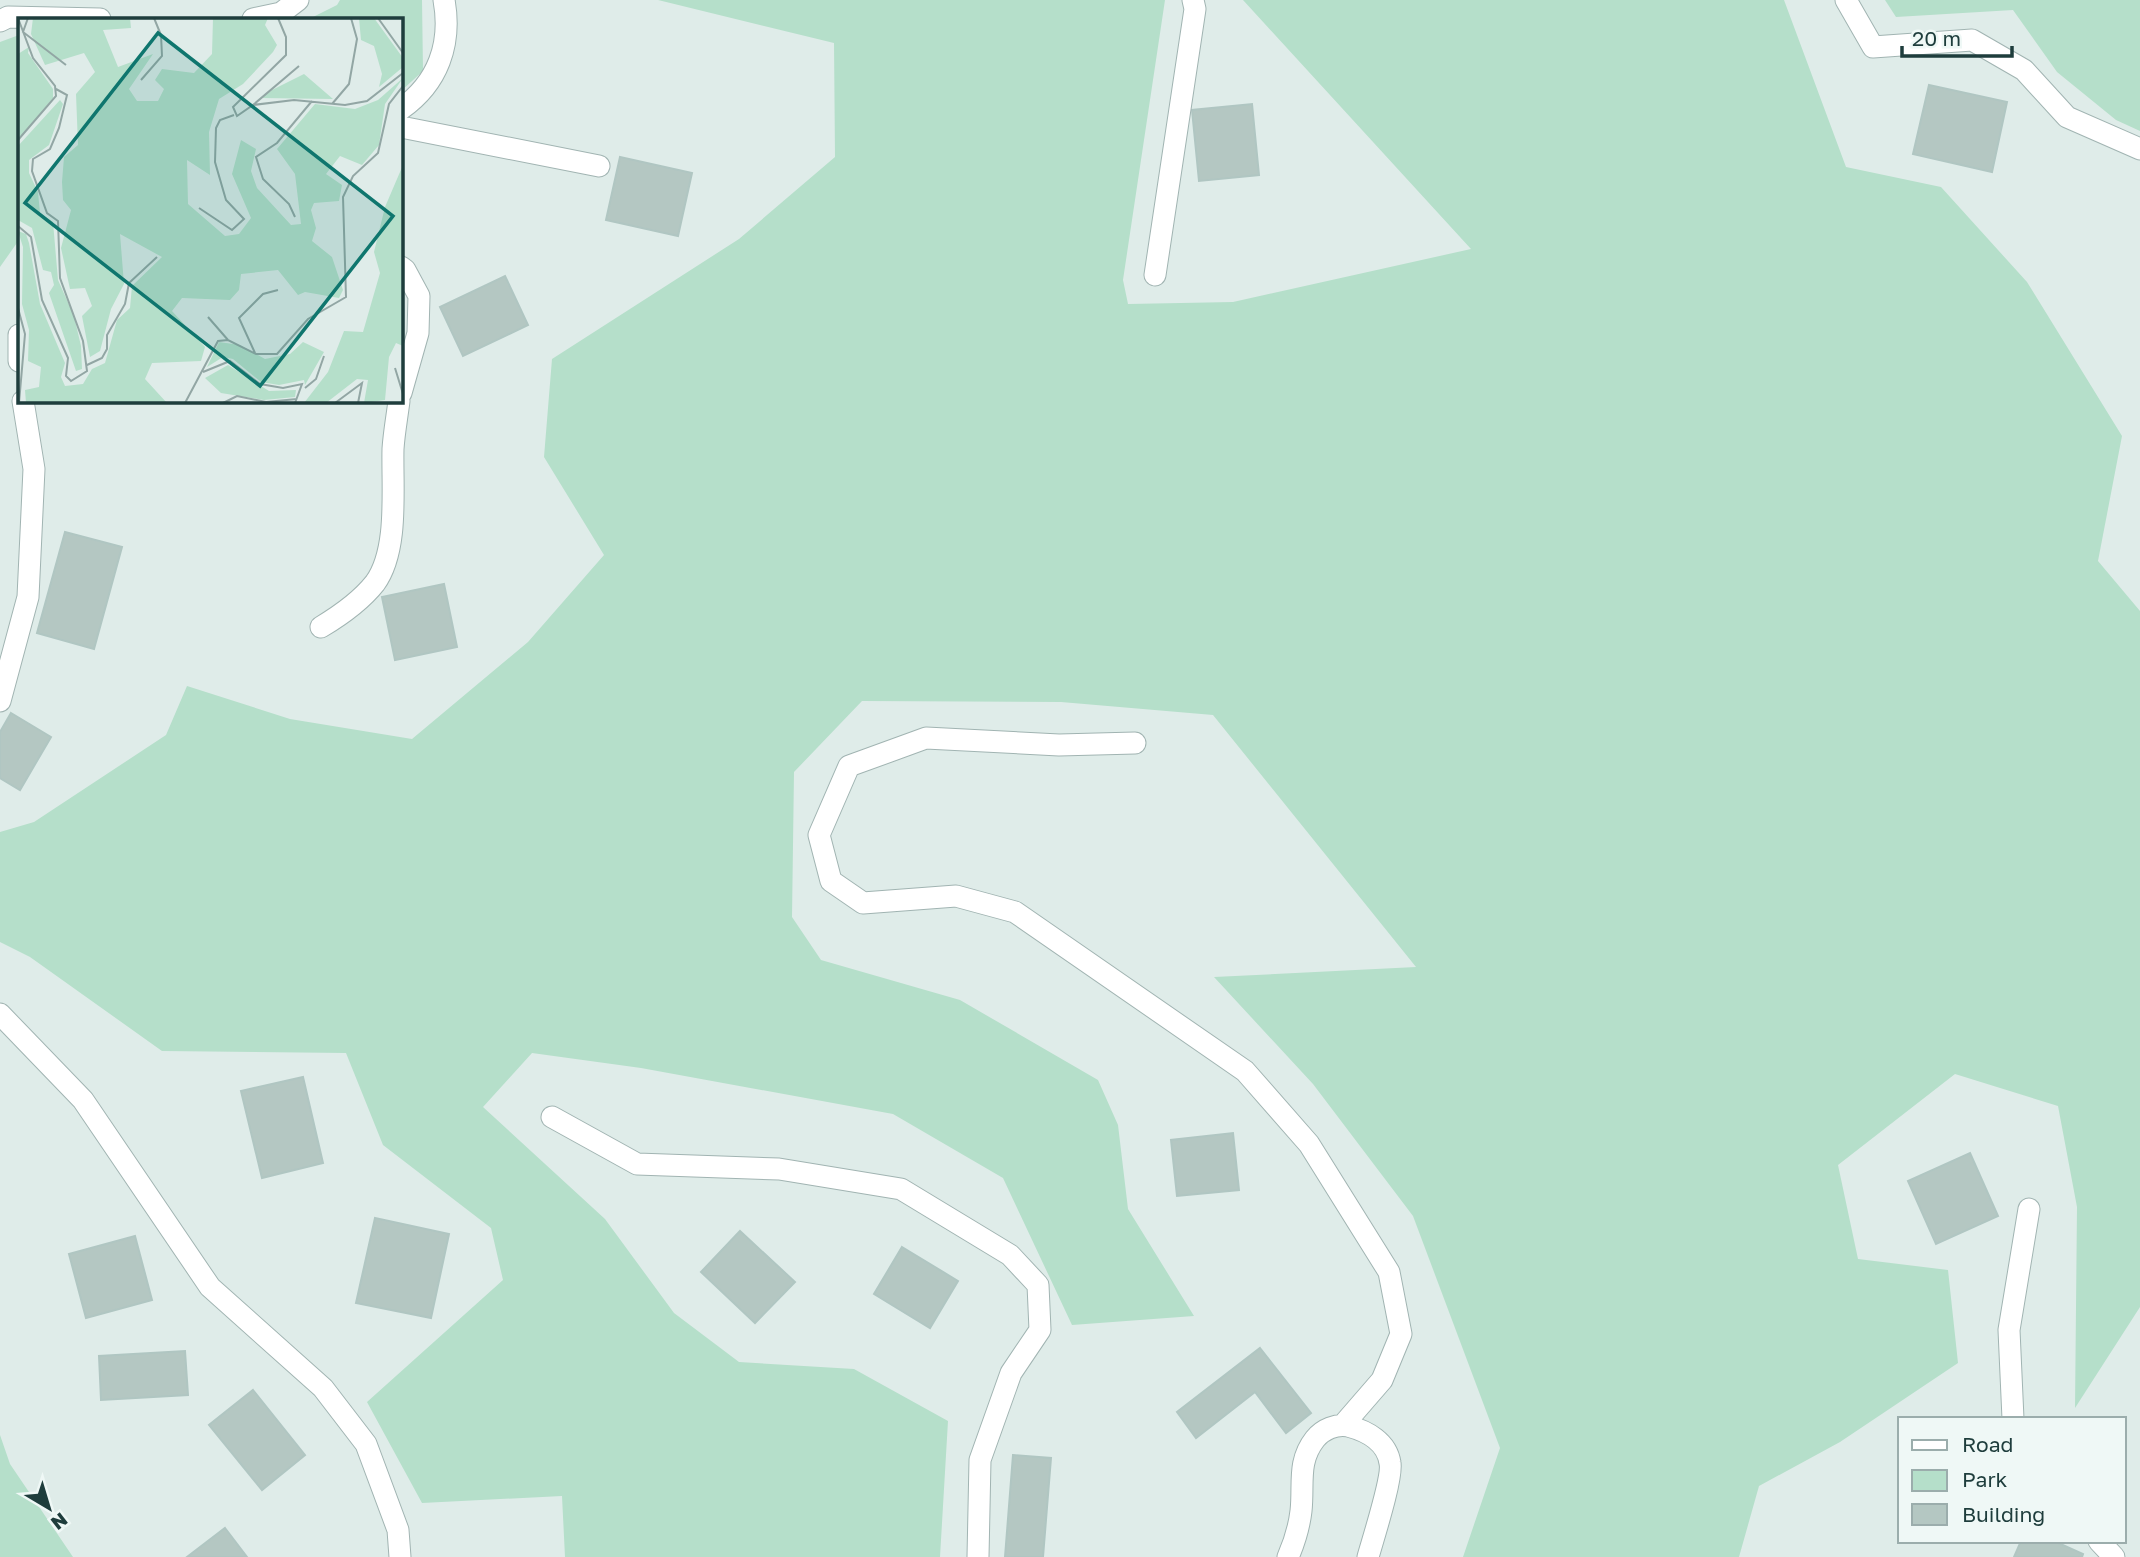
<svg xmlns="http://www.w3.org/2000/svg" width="2140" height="1557" font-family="'Golos Text',sans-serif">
<rect width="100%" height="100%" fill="#dfece9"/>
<path fill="#b5dfca" d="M 340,0 L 422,0 L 423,71 L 401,91 L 401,19 L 309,19 L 337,5 Z
M 658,0 L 1165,0 L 1123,280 L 1128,304 L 1233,302 L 1471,249 L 1243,0 L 1784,0 L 1846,167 L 1941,187 L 2027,282 L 2122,436 L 2098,561 L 2140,611 L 2140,1307 L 2075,1408 L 2077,1207 L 2058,1106 L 1955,1074 L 1838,1165 L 1858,1259 L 1948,1270 L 1958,1363 L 1840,1442 L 1759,1486 L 1739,1557 L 1463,1557 L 1500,1448 L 1413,1216 L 1313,1084 L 1214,977 L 1416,967 L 1213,715 L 1061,702 L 862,701 L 794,772 L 792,917 L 821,960 L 960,1000 L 1098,1080 L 1118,1125 L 1128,1209 L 1194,1316 L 1072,1325 L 1003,1178 L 893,1114 L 641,1068 L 532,1053 L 483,1107 L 605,1219 L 674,1313 L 739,1362 L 854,1369 L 948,1421 L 940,1557 L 565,1557 L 562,1496 L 422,1503 L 367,1402 L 503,1280 L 491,1228 L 383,1145 L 346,1053 L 162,1051 L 30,957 L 0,942 L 0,832 L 34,822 L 166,735 L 187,686 L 290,719 L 412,739 L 528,642 L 604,555 L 544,457 L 552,359 L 739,239 L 835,157 L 834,43 Z
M 1885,0 L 2140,0 L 2140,131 L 2116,120 L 2057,72 L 2013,10 L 1896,17 Z
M 19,35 L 19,240 L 0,267 L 0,42 Z
M 0,1435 L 10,1464 L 73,1557 L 0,1557 Z"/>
<path fill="#b4c7c2" stroke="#b0c6c2" stroke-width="2" d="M 1929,85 L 2007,102 L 1992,172 L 1913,154 Z
M 1252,104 L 1259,175 L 1199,181 L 1192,110 Z
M 620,157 L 692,173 L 678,236 L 606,220 Z
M 505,276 L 528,325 L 463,356 L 440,307 Z
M 65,532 L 122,547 L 94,649 L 37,633 Z
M 444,584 L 457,647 L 395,660 L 382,597 Z
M 11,713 L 51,737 L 20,790 L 0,778 L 0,732 Z
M 303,1077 L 323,1163 L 262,1178 L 241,1091 Z
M 1233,1133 L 1239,1190 L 1177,1196 L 1171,1140 Z
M 1970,1153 L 1998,1216 L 1936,1244 L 1908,1181 Z
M 375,1218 L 449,1234 L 431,1318 L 356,1303 Z
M 740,1231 L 795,1282 L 755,1323 L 701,1272 Z
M 135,1236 L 152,1300 L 86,1318 L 69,1254 Z
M 902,1247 L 958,1281 L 930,1328 L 874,1294 Z
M 1260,1348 L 1311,1413 L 1286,1433 L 1255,1392 L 1196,1438 L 1177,1412 Z
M 185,1351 L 188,1395 L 101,1400 L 99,1356 Z
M 253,1390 L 305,1455 L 262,1490 L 209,1425 Z
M 1013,1455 L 1051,1458 L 1043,1557 L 1005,1557 Z
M 225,1528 L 247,1557 L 187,1557 Z
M 2021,1541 L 2054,1541 L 2083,1554 L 2082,1557 L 2014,1557 Z"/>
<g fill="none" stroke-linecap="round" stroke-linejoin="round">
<g stroke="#a1b4b2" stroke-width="23">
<path id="minor" d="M 1846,0 L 1873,47 L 1972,40 L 2024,70 L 2067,117 L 2140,149
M 253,19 L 281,13 L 298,0
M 0,21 L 8,17 L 100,19
M 401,109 C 438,83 452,44 444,0
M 401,127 L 599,166
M 401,267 L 405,270 L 419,296 L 418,333 L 401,393
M 1155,275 L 1195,9 L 1193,0
M 19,335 L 19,361
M 321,627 C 341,615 360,602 375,583 C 399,550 392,488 393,449 C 394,433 397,417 399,401
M 0,701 L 28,597 L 34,469 L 23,401
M 1135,743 L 1059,745 L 926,738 L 849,766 L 819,835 L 831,881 L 863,903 L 956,896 L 1015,912 L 1245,1071 L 1309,1144 L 1389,1272 L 1401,1334 L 1382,1380 L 1343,1425
M 0,1014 L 83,1100 L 210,1287 L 323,1388 L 366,1444 L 398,1530 L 400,1557
M 552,1117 L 637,1164 L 779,1169 L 901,1189 L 1010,1255 L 1038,1285 L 1040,1330 L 1011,1373 L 980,1460 L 978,1557
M 2013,1419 L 2009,1330 L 2029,1209
M 2099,1541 L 2114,1557
M 1288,1557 C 1295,1541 1299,1528 1301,1511 C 1304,1484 1297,1462 1315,1439 C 1323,1429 1336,1424 1348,1426 C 1367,1431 1387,1442 1390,1463 C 1393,1477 1373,1539 1368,1557"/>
</g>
<use href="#minor" stroke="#fff" stroke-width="21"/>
</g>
<g transform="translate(18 18)">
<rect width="385" height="385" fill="#dfece9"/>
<path d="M 15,0 L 112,0 L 113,10 L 85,12 L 100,49 L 135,36 L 111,71 L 119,83 L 140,83 L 146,71 L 137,62 L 144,51 L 176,55 L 194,36 L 195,0 L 250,0 L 247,7 L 259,27 L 255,34 L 225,66 L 201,81 L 191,114 L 192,157 L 169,142 L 170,186 L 207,218 L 221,216 L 233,200 L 214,156 L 223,122 L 238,131 L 233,153 L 239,170 L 273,207 L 283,206 L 277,156 L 259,131 L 297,86 L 337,91 L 360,82 L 385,60 L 367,86 L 361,127 L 344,147 L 322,138 L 308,156 L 324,167 L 321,183 L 296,185 L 293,192 L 298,210 L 294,223 L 314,239 L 325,272 L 321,280 L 287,274 L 280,277 L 260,252 L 223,256 L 221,272 L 212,282 L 164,280 L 154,293 L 187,329 L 183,343 L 134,345 L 127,361 L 149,385 L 8,385 L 7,372 L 21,369 L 23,349 L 10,343 L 11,312 L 4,286 L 5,229 L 0,213 L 8,216 L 11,225 L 22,286 L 47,345 L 43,359 L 47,368 L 65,366 L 74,351 L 87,345 L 99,302 L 112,290 L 114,268 L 144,239 L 102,216 L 106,266 L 93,291 L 82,333 L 72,339 L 64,298 L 74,288 L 67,270 L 52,271 L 43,230 L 53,192 L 45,182 L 44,164 L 46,139 L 60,127 L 58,76 L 77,54 L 66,35 L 27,47 L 13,16 ZM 341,0 L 356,0 L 385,40 L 385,49 L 361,69 L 364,56 L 356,28 L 343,22 ZM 11,29 L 10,35 L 35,71 L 35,80 L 0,123 L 0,36 ZM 286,56 L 315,81 L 243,80 L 254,72 ZM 42,82 L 45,86 L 31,127 L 11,142 L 11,155 L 20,174 L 22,195 L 35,204 L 40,262 L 56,298 L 63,328 L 64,351 L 58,353 L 31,275 L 36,267 L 33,254 L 25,252 L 14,210 L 0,202 L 0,128 ZM 385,147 L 385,328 L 378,325 L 371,339 L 367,382 L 346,385 L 350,362 L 339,361 L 308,385 L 286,385 L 310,354 L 326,313 L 345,314 L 362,255 L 356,234 L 367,189 ZM 201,324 L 222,327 L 247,341 L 272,336 L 285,324 L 306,334 L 287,367 L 286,362 L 261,367 L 243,364 L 215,341 L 205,339 L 189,349 ZM 210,347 L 251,373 L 278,372 L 277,379 L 246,382 L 203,375 L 187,360 Z" fill="#b5dfca"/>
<path fill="none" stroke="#92a6a4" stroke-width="2" d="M 10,0 L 5,14 L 48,47M 260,0 L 268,19 L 268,37 L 215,89 L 219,98 L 235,87 L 276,82 L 327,87 L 349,83 L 385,55M 360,0 L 385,35M 123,62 L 144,38 L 143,17 L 136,0M 314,86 L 331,66 L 339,21 L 333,0M 235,87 L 281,48M 0,122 L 38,78 L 37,68 L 15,40 L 0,0M 181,190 L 214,212 L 226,201 L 208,182 L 197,144 L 198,110 L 202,102 L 216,97M 277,199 L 271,186 L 245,161 L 238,139 L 259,125 L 294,83M 0,208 L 13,219 L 24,282 L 50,340 L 48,358 L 53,363 L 69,353 L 65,323 L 42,260 L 40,203 L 29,195 L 14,153 L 15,141 L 32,131 L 41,110 L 49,77 L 38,71M 0,233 L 0,259M 0,290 L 7,316 L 1,385M 190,299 L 210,322M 237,335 L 221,300 L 245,276 L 260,272M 69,347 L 84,340 L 89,331 L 89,317 L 107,286 L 111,265 L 139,239M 377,350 L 385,376M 185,354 L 212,343 L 242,366 L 265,370 L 284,366 L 277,385M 287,370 L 298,361 L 306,338M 167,385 L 200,323 L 210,322 L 238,336 L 259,336 L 290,301 L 328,279 L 325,179 L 335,158 L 360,135 L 371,86 L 385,68M 205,385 L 219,378 L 248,384 L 279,381M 317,385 L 344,365 L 340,385"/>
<path fill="#0f766e" fill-opacity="0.15" stroke="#0f766e" stroke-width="3.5" d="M 140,15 L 375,198 L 242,368 L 7,185 Z"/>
<rect width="385" height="385" fill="none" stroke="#1e3d3c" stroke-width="3.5"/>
</g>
<rect x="1898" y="1417" width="228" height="126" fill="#eff8f6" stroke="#9badac" stroke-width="2"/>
<rect x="1912" y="1440" width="35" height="10" fill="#ffffff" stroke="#9badac" stroke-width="2"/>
<text x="1962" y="1452" font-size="21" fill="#1e3d3c">Road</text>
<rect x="1912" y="1470" width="35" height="21" fill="#b5dfca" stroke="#9badac" stroke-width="2"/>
<text x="1962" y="1487" font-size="21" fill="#1e3d3c">Park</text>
<rect x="1912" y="1504" width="35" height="21" fill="#b4c7c2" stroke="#9badac" stroke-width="2"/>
<text x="1962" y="1522" font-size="21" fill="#1e3d3c">Building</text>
<g transform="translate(49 1508) rotate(142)" stroke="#eff8f6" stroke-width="5" paint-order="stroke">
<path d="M0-5L12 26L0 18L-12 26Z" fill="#1e3d3c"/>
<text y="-10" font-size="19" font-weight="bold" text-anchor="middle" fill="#1e3d3c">N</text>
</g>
<path d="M1902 46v10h110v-10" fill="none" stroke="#1e3d3c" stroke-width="3.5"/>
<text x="1912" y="46" font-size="21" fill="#1e3d3c" stroke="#eff8f6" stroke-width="5" paint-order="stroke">20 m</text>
</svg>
